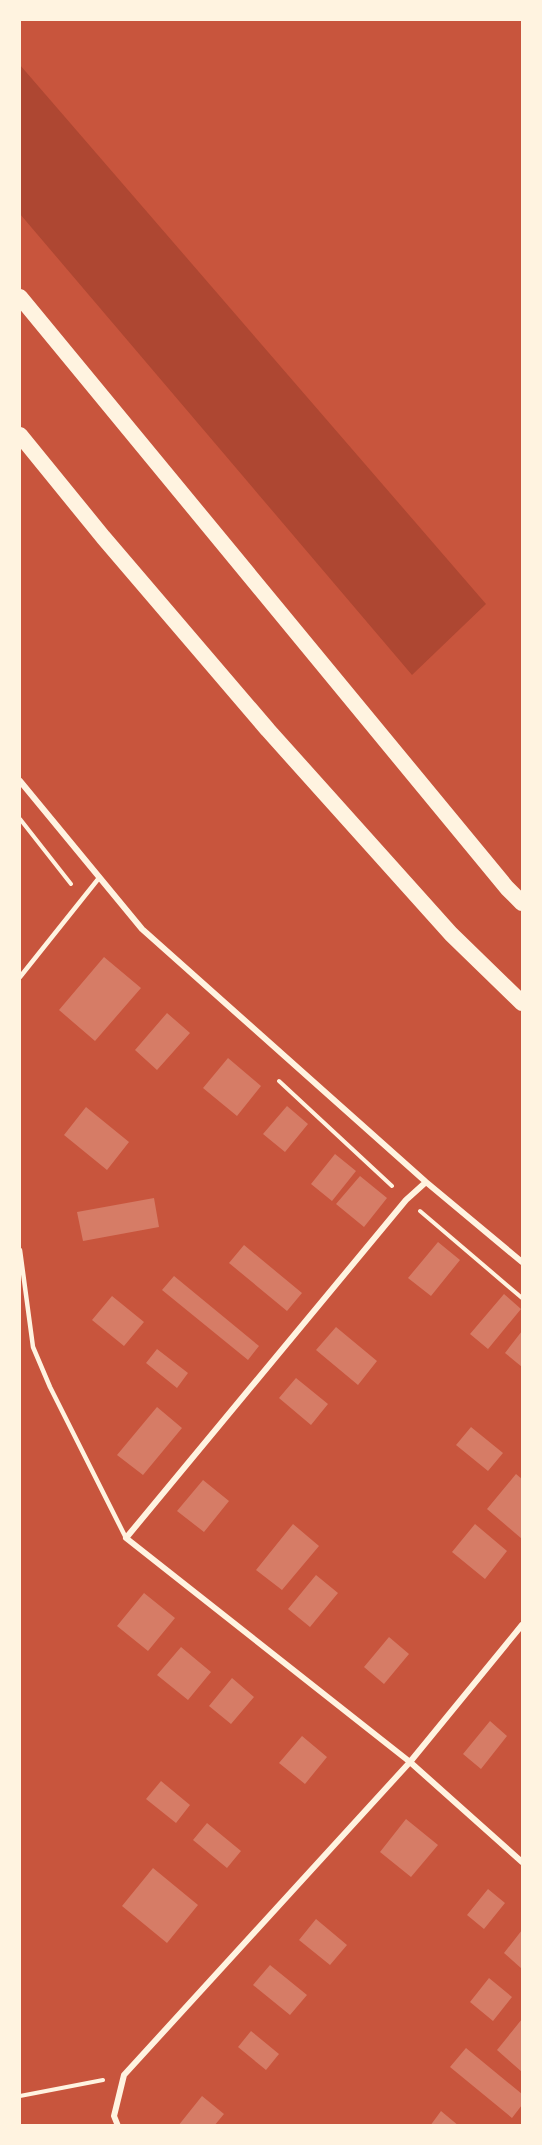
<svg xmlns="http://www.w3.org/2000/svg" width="542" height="2145" font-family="Ubuntu,sans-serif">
<rect width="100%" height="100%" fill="#c8553d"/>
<path fill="#ae4732" d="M 20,65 L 486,604 L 412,675 L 20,214 Z"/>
<path fill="#d67c66" d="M 104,957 L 141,988 L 95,1041 L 59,1010 Z
M 167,1013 L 190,1033 L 157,1070 L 135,1050 Z
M 228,1058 L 261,1086 L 237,1116 L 203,1088 Z
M 287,1106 L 308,1124 L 285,1152 L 263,1134 Z
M 86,1107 L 129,1142 L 107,1170 L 64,1135 Z
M 335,1154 L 356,1171 L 332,1201 L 311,1184 Z
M 360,1176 L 387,1198 L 364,1227 L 336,1204 Z
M 154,1198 L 159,1227 L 83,1241 L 77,1212 Z
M 438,1242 L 460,1260 L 431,1296 L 408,1278 Z
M 244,1245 L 302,1293 L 287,1311 L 229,1263 Z
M 174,1276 L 259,1346 L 248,1360 L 162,1290 Z
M 504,1294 L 521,1309 L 488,1349 L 470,1334 Z
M 112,1296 L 144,1322 L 124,1346 L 92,1320 Z
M 336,1327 L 377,1361 L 358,1385 L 316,1350 Z
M 522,1331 L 522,1367 L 505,1353 Z
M 157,1349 L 188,1373 L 177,1388 L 146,1363 Z
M 296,1378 L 328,1404 L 311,1425 L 279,1398 Z
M 157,1407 L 182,1428 L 143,1475 L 117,1455 Z
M 471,1427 L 503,1453 L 488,1471 L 456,1445 Z
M 516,1474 L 522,1479 L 522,1539 L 487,1509 Z
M 203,1480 L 229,1501 L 204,1532 L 177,1511 Z
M 293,1524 L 319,1546 L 282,1590 L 256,1570 Z
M 475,1524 L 507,1551 L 485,1579 L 452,1552 Z
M 316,1575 L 338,1593 L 310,1627 L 288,1609 Z
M 144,1593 L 175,1618 L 148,1651 L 117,1626 Z
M 389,1637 L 409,1654 L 384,1684 L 364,1667 Z
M 181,1647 L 211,1672 L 188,1700 L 157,1675 Z
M 232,1678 L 254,1697 L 231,1724 L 209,1706 Z
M 490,1721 L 507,1736 L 481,1769 L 463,1754 Z
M 302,1736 L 327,1757 L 305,1784 L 279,1763 Z
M 161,1781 L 190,1805 L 176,1823 L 146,1799 Z
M 406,1819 L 438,1845 L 411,1877 L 380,1852 Z
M 207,1823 L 241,1851 L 227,1868 L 193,1840 Z
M 153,1868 L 198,1905 L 167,1943 L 122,1906 Z
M 488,1889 L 505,1903 L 484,1929 L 467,1915 Z
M 316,1919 L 347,1945 L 330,1965 L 299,1940 Z
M 522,1930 L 522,1969 L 504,1953 Z
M 270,1965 L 307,1995 L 290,2015 L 253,1985 Z
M 489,1978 L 512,1997 L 493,2021 L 470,2002 Z
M 522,2019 L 522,2072 L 497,2050 Z
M 251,2031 L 279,2054 L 266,2070 L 238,2047 Z
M 466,2048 L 522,2094 L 522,2105 L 512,2118 L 450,2067 Z
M 202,2096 L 224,2114 L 214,2126 L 178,2126 Z
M 441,2111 L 459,2126 L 430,2126 Z"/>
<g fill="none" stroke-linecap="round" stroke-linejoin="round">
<path stroke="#fff3e0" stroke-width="4" d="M 20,819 L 71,884
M 279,1081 L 392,1186
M 420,1211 L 522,1298
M 20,2096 L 103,2080"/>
<path stroke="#fff3e0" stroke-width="4.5" d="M 20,977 L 99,878
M 20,1250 L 33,1347 L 50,1387 L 126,1538"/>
<path stroke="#fff3e0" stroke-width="6" d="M 20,781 L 142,929 L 426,1182 L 522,1262
M 426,1182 L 406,1200 L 126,1538 L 410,1762 L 522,1862
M 118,2126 L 114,2116 L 124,2075 L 410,1762 L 522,1625"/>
<path stroke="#fff3e0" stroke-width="16" d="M 20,297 L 507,888 L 522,903
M 20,435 L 103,537 L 268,730 L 451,934 L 522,1003"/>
</g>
<rect width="542" height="2145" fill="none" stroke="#fff3e0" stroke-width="42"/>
</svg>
